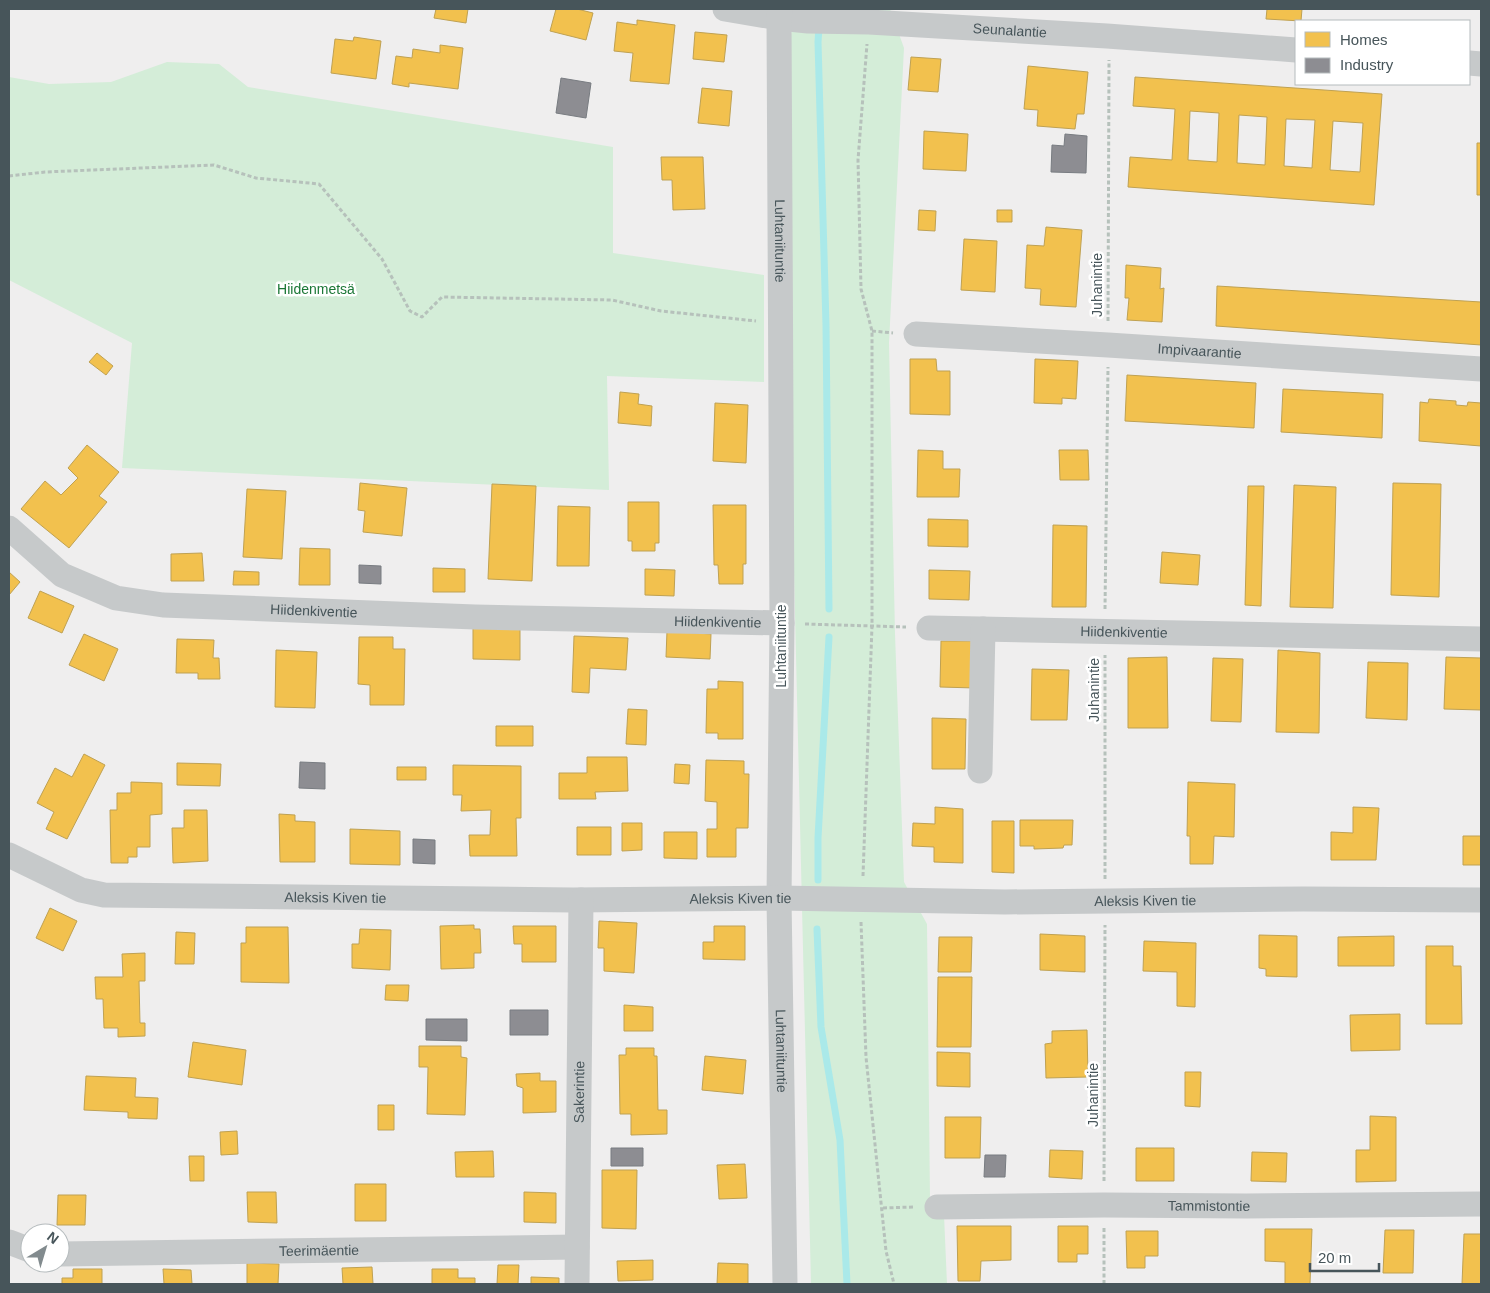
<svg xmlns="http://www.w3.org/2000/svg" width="1490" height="1293" font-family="Arial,sans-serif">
<rect width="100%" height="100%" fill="#efeeee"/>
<path fill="#d4edd8" d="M 795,9 L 890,9 L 904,48 L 889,343 L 895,634 L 904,882 L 927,924 L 930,1200 L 944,1215 L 947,1284 L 811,1284 L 793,530 L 789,48 Z
M 167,62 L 219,64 L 248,87 L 613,147 L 613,253 L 764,275 L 764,382 L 607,376 L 609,490 L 122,468 L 132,343 L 9,280 L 9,77 L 49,84 L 111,82 Z"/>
<path fill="#f2c14e" stroke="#bfa152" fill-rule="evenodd" d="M 436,9 L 468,9 L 466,23 L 434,18 Z
M 556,9 L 577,9 L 593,13 L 586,40 L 550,31 Z
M 1267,9 L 1302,9 L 1301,21 L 1266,19 Z
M 637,20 L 675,25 L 669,84 L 630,81 L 633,53 L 614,51 L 617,22 L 637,25 Z
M 695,32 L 727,35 L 724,62 L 693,59 Z
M 354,37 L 381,41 L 376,79 L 331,73 L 335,39 L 353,41 Z
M 440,45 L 463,48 L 458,89 L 409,83 L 409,87 L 392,84 L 396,56 L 412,58 L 413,49 L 440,53 Z
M 911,57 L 941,59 L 938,92 L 908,90 Z
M 1028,66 L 1088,72 L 1084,114 L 1077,114 L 1075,129 L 1037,126 L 1038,110 L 1024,109 Z
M 1135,77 L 1382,94 L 1374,205 L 1128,187 L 1130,157 L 1172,160 L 1175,109 L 1133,106 ZM 1190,111 L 1219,113 L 1217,162 L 1188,160 ZM 1239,115 L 1267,117 L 1265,165 L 1237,163 ZM 1286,119 L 1315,120 L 1312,168 L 1284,166 ZM 1333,121 L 1363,123 L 1360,172 L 1330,170 Z
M 702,88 L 732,91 L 729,126 L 698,123 Z
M 924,131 L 968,134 L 966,171 L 923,169 Z
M 1477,143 L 1481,143 L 1481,195 L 1477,195 Z
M 661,157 L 703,157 L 705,209 L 673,210 L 672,180 L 662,180 Z
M 919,210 L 936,211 L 935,231 L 918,230 Z
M 997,210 L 1012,210 L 1012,222 L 997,222 Z
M 1046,227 L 1082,230 L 1076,307 L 1040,305 L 1041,289 L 1025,288 L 1027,245 L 1044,246 Z
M 964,239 L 997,241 L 995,292 L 961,290 Z
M 1126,265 L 1161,268 L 1160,289 L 1164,288 L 1162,322 L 1127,320 L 1129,298 L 1125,298 Z
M 1217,286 L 1481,302 L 1481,345 L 1216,326 Z
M 97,353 L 113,366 L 106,375 L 89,362 Z
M 910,359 L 936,359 L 937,371 L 950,371 L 950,415 L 910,414 Z
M 1035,359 L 1078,361 L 1076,399 L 1062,398 L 1062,404 L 1034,403 Z
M 1127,375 L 1256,383 L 1254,428 L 1125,421 Z
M 1283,389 L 1383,394 L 1382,438 L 1281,432 Z
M 620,392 L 639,394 L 638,404 L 652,406 L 651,426 L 618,423 Z
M 1429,399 L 1456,401 L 1456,405 L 1467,406 L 1468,402 L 1481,403 L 1481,446 L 1419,441 L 1420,402 L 1428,403 Z
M 715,403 L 748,405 L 746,463 L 713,461 Z
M 87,445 L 119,472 L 99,496 L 107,502 L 69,548 L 21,509 L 45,481 L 61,495 L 78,478 L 68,468 Z
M 918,450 L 943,451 L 943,469 L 960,469 L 959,497 L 917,497 Z
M 1059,450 L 1088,450 L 1089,480 L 1060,480 Z
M 360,483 L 407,488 L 402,536 L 363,532 L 365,511 L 358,510 Z
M 1393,483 L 1441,484 L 1439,597 L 1391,595 Z
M 492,484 L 536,486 L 532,581 L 488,579 Z
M 1294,485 L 1336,487 L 1333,608 L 1290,607 Z
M 1248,486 L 1264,486 L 1261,606 L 1245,605 Z
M 247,489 L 286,491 L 282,559 L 243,557 Z
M 628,502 L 659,502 L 659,543 L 655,543 L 655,551 L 632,551 L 632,541 L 628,541 Z
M 713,505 L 746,505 L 746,564 L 743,564 L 743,584 L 719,584 L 718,565 L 714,565 Z
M 558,506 L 590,507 L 589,566 L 557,566 Z
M 928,519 L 968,520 L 968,547 L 928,546 Z
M 1053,525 L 1087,526 L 1086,607 L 1052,607 Z
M 300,548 L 330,549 L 330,585 L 299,585 Z
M 1162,552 L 1200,555 L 1198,585 L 1160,583 Z
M 202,553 L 204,581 L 171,581 L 171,554 Z
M 433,568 L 465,569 L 465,592 L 433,592 Z
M 645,569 L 675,570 L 674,596 L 645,595 Z
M 929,570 L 970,571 L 969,600 L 929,599 Z
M 234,571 L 259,572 L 259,585 L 233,585 Z
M 9,572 L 20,582 L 9,595 Z
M 40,591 L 74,606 L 62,633 L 28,618 Z
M 473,626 L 520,627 L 520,660 L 473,659 Z
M 667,631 L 711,634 L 710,659 L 666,657 Z
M 84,634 L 118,649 L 104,681 L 69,665 Z
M 574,636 L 628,638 L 626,670 L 590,668 L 589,693 L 572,692 Z
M 359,637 L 393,637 L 393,649 L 405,649 L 404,705 L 370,705 L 370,685 L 358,684 Z
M 177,639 L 214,640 L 213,658 L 219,658 L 220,679 L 198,679 L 198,673 L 176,673 Z
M 941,641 L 975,641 L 975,688 L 940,687 Z
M 276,650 L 317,652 L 315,708 L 275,707 Z
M 1278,650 L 1320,653 L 1319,733 L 1276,732 Z
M 1167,657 L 1168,728 L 1128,728 L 1128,658 Z
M 1446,657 L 1481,658 L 1481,710 L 1444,709 Z
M 1213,658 L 1243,659 L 1241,722 L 1211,721 Z
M 1368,662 L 1408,663 L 1407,720 L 1366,718 Z
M 1032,669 L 1069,670 L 1067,720 L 1031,720 Z
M 718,681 L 743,682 L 743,739 L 718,739 L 718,733 L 706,733 L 707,689 L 718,689 Z
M 628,709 L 647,710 L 646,745 L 626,744 Z
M 932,718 L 966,719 L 965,769 L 932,769 Z
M 496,726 L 533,726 L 533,746 L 496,746 Z
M 84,754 L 105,765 L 67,839 L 46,829 L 54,812 L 37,803 L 55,768 L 72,777 Z
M 587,757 L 627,757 L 628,791 L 595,792 L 596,799 L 559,799 L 559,773 L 587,773 Z
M 706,760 L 744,761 L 744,774 L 749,774 L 748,828 L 736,828 L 736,857 L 707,857 L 707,829 L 717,829 L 717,802 L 705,801 Z
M 177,763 L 221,764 L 220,786 L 177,785 Z
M 675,764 L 690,765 L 689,784 L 674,783 Z
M 453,765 L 521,766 L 521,818 L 516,818 L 517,856 L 470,856 L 469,835 L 490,835 L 491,810 L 461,811 L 462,795 L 453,795 Z
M 397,767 L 426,767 L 426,780 L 397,780 Z
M 131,782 L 162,783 L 162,814 L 150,815 L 150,847 L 137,847 L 137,857 L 128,857 L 128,863 L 111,863 L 110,810 L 117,810 L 117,793 L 131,793 Z
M 1188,782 L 1235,784 L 1234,837 L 1214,836 L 1213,864 L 1190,864 L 1190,836 L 1187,836 Z
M 935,807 L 963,809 L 963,863 L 934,862 L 934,847 L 912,846 L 913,823 L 935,824 Z
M 1353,807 L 1379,808 L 1376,860 L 1331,860 L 1331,832 L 1353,833 Z
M 184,810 L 207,810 L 208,861 L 173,863 L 172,828 L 184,828 Z
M 279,814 L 295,815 L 295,821 L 315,822 L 315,862 L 280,862 Z
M 1020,820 L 1073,820 L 1072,845 L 1064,845 L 1063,848 L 1034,849 L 1034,846 L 1020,846 Z
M 992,821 L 1014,821 L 1014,873 L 992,872 Z
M 622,823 L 642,823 L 642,850 L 622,851 Z
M 577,827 L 611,827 L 611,855 L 577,855 Z
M 350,829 L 400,831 L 400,865 L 350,864 Z
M 664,832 L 697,832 L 697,859 L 664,858 Z
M 1463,836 L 1481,836 L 1481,865 L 1463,865 Z
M 50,908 L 77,921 L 63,951 L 36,938 Z
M 599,921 L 637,923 L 634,973 L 604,971 L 604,948 L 598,948 Z
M 474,925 L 474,929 L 480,929 L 481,953 L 474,953 L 474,968 L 441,969 L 440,926 Z
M 513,926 L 556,926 L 556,962 L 522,962 L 522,944 L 514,944 Z
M 714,926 L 745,926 L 745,960 L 703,959 L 703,942 L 714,942 Z
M 246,927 L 288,927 L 289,983 L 241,982 L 241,943 L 246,943 Z
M 360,929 L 391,930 L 390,970 L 352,968 L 352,944 L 359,944 Z
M 176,932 L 195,933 L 194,964 L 175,964 Z
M 1040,934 L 1085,936 L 1085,972 L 1040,970 Z
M 1259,935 L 1297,936 L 1297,977 L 1266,976 L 1266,969 L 1259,968 Z
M 1394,936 L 1394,966 L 1338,966 L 1338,937 Z
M 939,937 L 972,937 L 971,972 L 938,972 Z
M 1144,941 L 1196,943 L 1195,1007 L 1177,1006 L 1177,972 L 1143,971 Z
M 1426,946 L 1453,946 L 1453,966 L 1461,966 L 1462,1024 L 1426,1024 Z
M 145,953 L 145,981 L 139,981 L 140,1023 L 145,1023 L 145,1036 L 118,1037 L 118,1028 L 104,1028 L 103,999 L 96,999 L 95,977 L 123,977 L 122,954 Z
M 938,977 L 972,977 L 971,1047 L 937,1047 Z
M 386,985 L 409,985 L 408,1001 L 385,1000 Z
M 624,1005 L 653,1007 L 653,1031 L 624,1031 Z
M 1400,1014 L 1400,1050 L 1351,1051 L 1350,1015 Z
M 1087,1030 L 1088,1077 L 1046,1078 L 1045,1044 L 1052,1043 L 1052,1031 Z
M 193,1042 L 246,1050 L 242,1085 L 188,1077 Z
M 419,1046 L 461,1046 L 461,1057 L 467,1058 L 465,1115 L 427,1114 L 428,1067 L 419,1067 Z
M 626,1048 L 654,1048 L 654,1056 L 657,1056 L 658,1110 L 667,1110 L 667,1134 L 631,1135 L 631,1114 L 620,1114 L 619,1055 L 626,1055 Z
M 937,1052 L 970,1053 L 970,1087 L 937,1086 Z
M 705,1056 L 746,1060 L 743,1094 L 702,1090 Z
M 1185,1072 L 1201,1072 L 1200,1107 L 1185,1106 Z
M 540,1073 L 540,1081 L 556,1081 L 556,1112 L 523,1113 L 523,1088 L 517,1086 L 516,1074 Z
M 86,1076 L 136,1078 L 135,1097 L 158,1098 L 157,1119 L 128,1118 L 128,1112 L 84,1110 Z
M 378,1105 L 394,1105 L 394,1130 L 378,1130 Z
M 1370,1116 L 1396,1117 L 1396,1181 L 1356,1182 L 1356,1150 L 1370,1150 Z
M 945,1117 L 981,1117 L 980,1158 L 945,1158 Z
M 237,1131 L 238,1154 L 221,1155 L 220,1132 Z
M 1136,1148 L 1174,1148 L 1174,1181 L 1136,1181 Z
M 1050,1150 L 1083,1151 L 1082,1179 L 1049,1177 Z
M 493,1151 L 494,1177 L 456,1177 L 455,1152 Z
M 1252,1152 L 1287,1153 L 1286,1182 L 1251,1181 Z
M 189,1156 L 204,1156 L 204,1181 L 190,1181 Z
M 745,1164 L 747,1198 L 719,1199 L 717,1165 Z
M 602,1170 L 637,1170 L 636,1229 L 602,1228 Z
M 355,1184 L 386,1184 L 386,1221 L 355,1221 Z
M 247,1192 L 276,1192 L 277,1223 L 248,1222 Z
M 524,1192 L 556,1193 L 556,1223 L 524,1222 Z
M 58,1195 L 86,1195 L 85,1225 L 57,1225 Z
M 957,1226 L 1011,1226 L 1011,1260 L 981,1261 L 980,1281 L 958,1281 Z
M 1058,1226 L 1088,1226 L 1088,1254 L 1077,1254 L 1077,1262 L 1058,1262 Z
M 1265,1229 L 1312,1229 L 1310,1284 L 1285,1284 L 1285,1262 L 1265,1261 Z
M 1385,1230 L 1414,1230 L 1413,1273 L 1383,1273 Z
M 1126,1231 L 1158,1231 L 1158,1256 L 1145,1256 L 1145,1268 L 1127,1268 Z
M 1464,1234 L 1481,1234 L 1481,1284 L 1462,1284 Z
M 653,1260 L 653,1280 L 618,1281 L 617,1261 Z
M 247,1263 L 279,1264 L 278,1284 L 247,1284 Z
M 718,1263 L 748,1264 L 748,1284 L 717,1284 Z
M 498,1265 L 519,1265 L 518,1284 L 497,1284 Z
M 372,1267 L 373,1284 L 343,1284 L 342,1268 Z
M 73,1269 L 102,1269 L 102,1284 L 62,1284 L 62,1278 L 73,1278 Z
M 163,1269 L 191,1270 L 192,1284 L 164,1284 Z
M 432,1269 L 458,1269 L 458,1278 L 475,1278 L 475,1284 L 432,1284 Z
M 531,1277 L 559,1278 L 559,1284 L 531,1284 Z"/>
<path fill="#8d8d92" stroke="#787c81" d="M 561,78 L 591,83 L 586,118 L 556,113 Z
M 1065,134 L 1087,136 L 1086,173 L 1051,172 L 1052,145 L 1064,146 Z
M 359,565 L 381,566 L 381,584 L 359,583 Z
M 300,762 L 325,763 L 325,789 L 299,788 Z
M 413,839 L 435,840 L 435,864 L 413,863 Z
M 510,1010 L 548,1010 L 548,1035 L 510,1035 Z
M 426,1019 L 467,1019 L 467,1041 L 426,1040 Z
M 611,1148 L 643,1148 L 643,1166 L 611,1166 Z
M 985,1155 L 1006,1155 L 1005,1177 L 984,1177 Z"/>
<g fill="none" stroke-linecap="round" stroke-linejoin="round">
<path stroke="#aae9e9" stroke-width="7" d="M 819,27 L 818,42 L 826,325 L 829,609
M 818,880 L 818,838 L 829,637
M 817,929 L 821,1027 L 840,1140 L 847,1284"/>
<path stroke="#b6c1bb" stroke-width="3" stroke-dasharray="4 2.5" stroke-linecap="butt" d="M 9,176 L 45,172 L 214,165 L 256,178 L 319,184 L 382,259 L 410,311 L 422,317 L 442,297 L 612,300 L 661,311 L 756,321
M 1108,321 L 1109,60
M 872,331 L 893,333
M 1105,609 L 1108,367
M 805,624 L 906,627
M 863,876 L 872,626 L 872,331 L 861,289 L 858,160 L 867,44
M 1105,879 L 1105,655
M 861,922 L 866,1057 L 886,1251 L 894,1284
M 1104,1181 L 1105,925
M 883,1208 L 914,1207
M 1104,1284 L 1104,1227"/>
<g stroke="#c6c9ca" stroke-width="25">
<path id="s1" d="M 725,9 L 779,18 L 808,21 L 869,22 L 1107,36 L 1296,50"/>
<path id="s2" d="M 780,9 L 779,18 L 782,623 L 779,898 L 785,1284"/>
<path d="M 1469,63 L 1481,64"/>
<path id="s3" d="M 916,334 L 1108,345 L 1481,369"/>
<path id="s4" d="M 9,528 L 62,575 L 116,598 L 163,605 L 475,617 L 782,623"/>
<path id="s5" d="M 929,628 L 1481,639"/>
<path d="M 980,771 L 983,629"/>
<path id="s6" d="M 9,855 L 81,890 L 104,895 L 573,900 L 779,898 L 1005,902 L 1303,899 L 1481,900"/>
<path id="s7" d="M 937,1207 L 1104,1205 L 1246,1206 L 1481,1204"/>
<path d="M 9,1242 L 30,1250"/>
<path id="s8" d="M 60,1254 L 577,1247"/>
<path id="s9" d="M 577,1284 L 581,900"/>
</g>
</g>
<g text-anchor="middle" stroke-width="5" stroke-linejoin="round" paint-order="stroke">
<g font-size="14" fill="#47555a" stroke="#fff">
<text dy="5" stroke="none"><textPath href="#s1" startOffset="286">Seunalantie</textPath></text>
<text dy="5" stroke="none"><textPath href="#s2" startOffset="232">Luhtaniituntie</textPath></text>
<text transform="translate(1097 285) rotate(-90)" y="5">Juhanintie</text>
<text dy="5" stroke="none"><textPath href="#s3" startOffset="284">Impivaarantie</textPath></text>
<text dy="5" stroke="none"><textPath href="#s4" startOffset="328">Hiidenkiventie</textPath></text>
<text dy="5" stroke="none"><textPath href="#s4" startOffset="732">Hiidenkiventie</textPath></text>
<text dy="5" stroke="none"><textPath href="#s5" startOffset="195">Hiidenkiventie</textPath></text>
<text transform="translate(781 646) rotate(-90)" y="5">Luhtaniituntie</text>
<text transform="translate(1094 690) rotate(-90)" y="5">Juhanintie</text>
<text dy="5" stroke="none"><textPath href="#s6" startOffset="335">Aleksis Kiven tie</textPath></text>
<text dy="5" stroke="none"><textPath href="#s6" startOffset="740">Aleksis Kiven tie</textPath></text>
<text dy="5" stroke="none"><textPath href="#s6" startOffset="1145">Aleksis Kiven tie</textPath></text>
<text dy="5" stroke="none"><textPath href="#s2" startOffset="1042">Luhtaniituntie</textPath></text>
<text dy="5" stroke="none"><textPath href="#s9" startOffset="192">Sakerintie</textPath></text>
<text transform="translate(1093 1095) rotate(-90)" y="5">Juhanintie</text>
<text dy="5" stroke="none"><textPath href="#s7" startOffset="272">Tammistontie</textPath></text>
<text dy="5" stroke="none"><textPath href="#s8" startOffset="259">Teerimäentie</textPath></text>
</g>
<g font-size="14" fill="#1b7736" stroke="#fff">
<text x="316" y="294">Hiidenmetsä</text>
</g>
</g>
<rect width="1490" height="1293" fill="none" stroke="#47555a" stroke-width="20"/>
<rect x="1295" y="20" width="175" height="65" fill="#ffffff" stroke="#b5bbbd"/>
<rect x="1305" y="32" width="25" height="15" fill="#f2c14e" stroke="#b5bbbd"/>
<text x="1340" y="45" font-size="15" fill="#47555a">Homes</text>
<rect x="1305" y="58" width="25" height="15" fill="#8d8d92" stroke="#b5bbbd"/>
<text x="1340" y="70" font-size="15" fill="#47555a">Industry</text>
<g transform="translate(45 1248) rotate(38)"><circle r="24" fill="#ffffff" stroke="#b5bbbd"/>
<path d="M0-4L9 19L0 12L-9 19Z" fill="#828b8e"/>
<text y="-8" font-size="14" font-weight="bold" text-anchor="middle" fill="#47555a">N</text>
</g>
<path d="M1310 1263v8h69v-8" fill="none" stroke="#47555a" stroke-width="2.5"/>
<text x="1318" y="1263" font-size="15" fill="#47555a" stroke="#ffffff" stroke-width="4" paint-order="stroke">20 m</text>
</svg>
